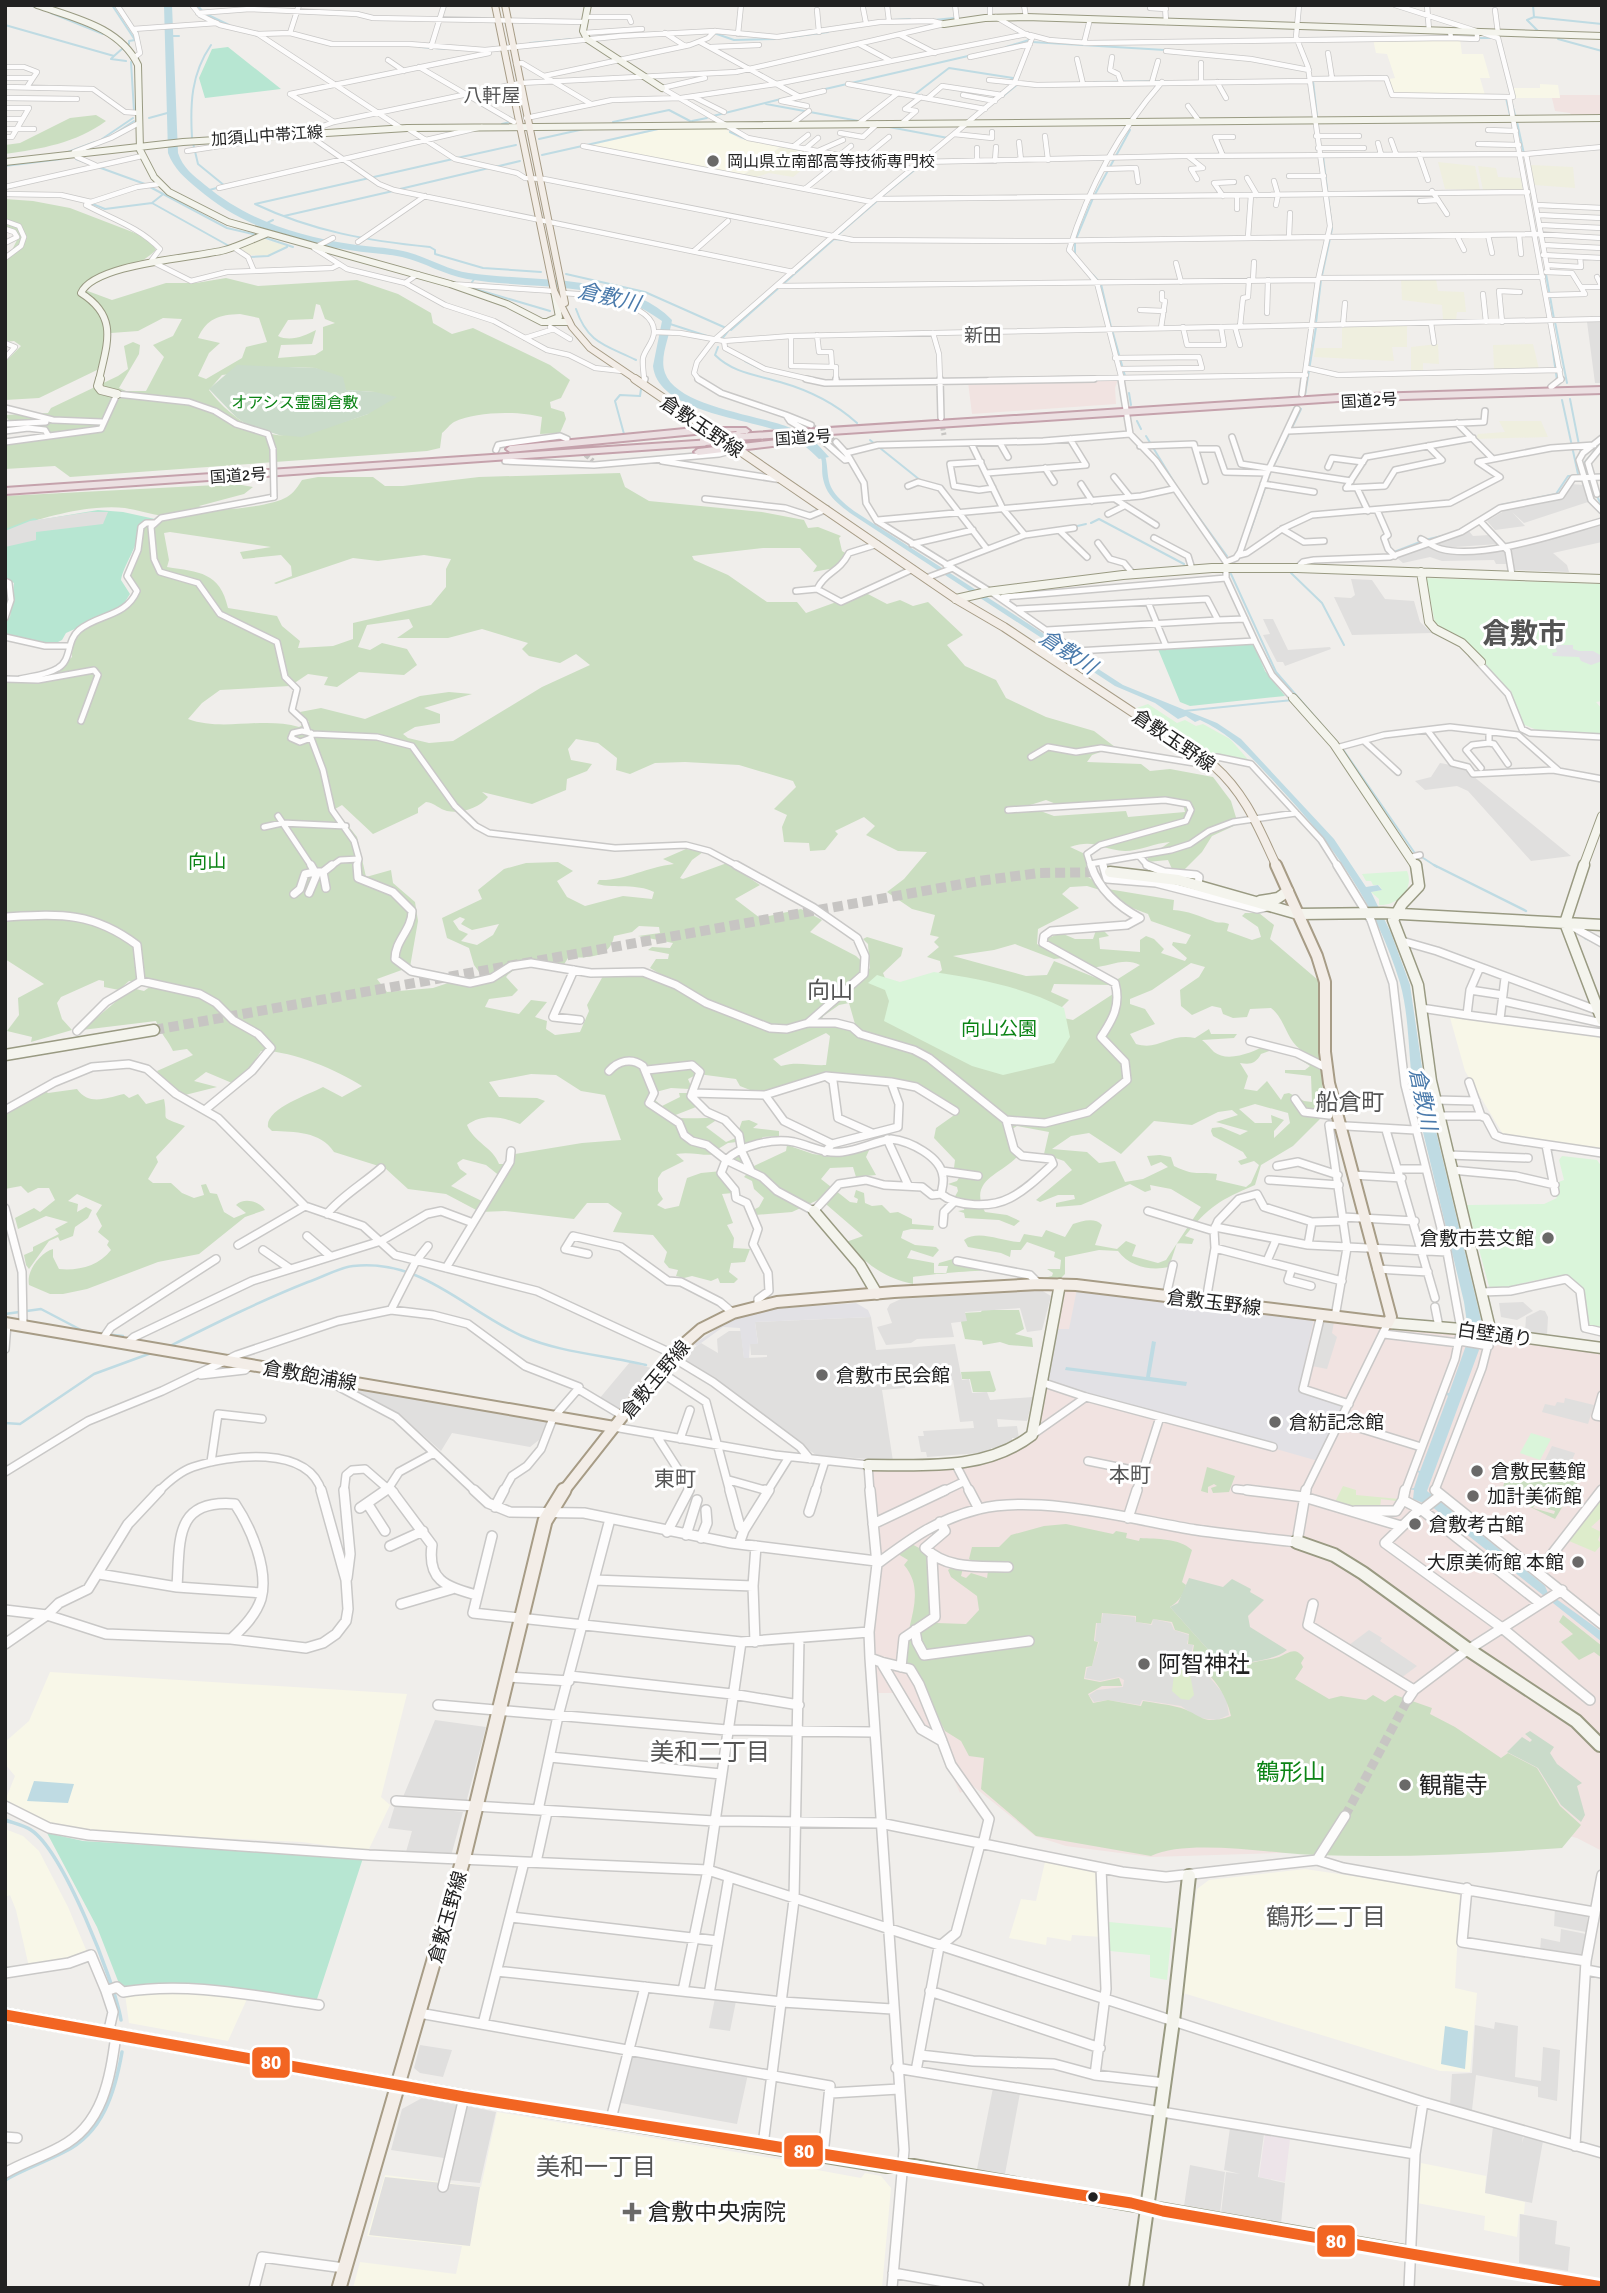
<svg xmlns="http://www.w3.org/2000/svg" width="1607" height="2293" font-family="Signika,'Noto Sans JP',sans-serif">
<rect width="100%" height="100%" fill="#f0eeeb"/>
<path fill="#f1e3e1" d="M 1560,95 L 1602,95 L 1602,115 L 1571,115 L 1570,113 L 1555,111 L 1552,98 L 1560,98 Z
M 1100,379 L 1100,382 L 1101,379 L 1118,379 L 1115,388 L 1116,404 L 972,414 L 968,382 Z
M 1066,1287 L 1602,1351 L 1602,1851 L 1577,1838 L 1495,1817 L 1312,1852 L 1151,1857 L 1066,1846 L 1035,1836 L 973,1786 L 960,1793 L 939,1746 L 898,1693 L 878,1693 L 873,1633 L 877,1528 L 872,1468 L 1005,1455 L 1025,1445 Z"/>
<path fill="#ede4e9" d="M 1265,2134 L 1290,2139 L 1285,2182 L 1259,2177 Z"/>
<path fill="#f8f7e8" d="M 1373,39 L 1460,39 L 1462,54 L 1483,54 L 1490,78 L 1480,78 L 1485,95 L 1394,93 L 1389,79 L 1395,78 L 1387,54 L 1376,53 Z
M 1540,84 L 1558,85 L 1560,98 L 1514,98 L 1512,88 L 1540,88 Z
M 667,128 L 725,129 L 740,139 L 781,146 L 742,176 L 588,146 Z
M 1449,1014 L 1598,1035 L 1602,1045 L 1602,1151 L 1504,1136 L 1465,1071 Z
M 50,1672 L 407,1694 L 381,1797 L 390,1805 L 368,1851 L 302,1842 L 75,1831 L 38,1819 L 5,1801 L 15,1776 L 5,1764 L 5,1742 L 29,1721 Z
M 5,1829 L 23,1836 L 39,1851 L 68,1907 L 87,1952 L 69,1959 L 29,1967 L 16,1910 L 10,1895 L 5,1897 Z
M 1045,1862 L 1098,1872 L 1102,1937 L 1072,1935 L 1071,1941 L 1047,1937 L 1046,1945 L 1009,1938 L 1021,1899 L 1036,1901 Z
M 1305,1869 L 1460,1892 L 1455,1988 L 1477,1993 L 1470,2072 L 1440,2071 L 1183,1993 L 1197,1889 L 1209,1880 Z
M 138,1991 L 196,1994 L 247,1999 L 228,2041 L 129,2023 L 125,1994 Z
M 497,2112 L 795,2162 L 801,2167 L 861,2178 L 865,2173 L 881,2176 L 891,2188 L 882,2288 L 353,2288 L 360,2262 L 456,2274 L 462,2246 L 367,2236 L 385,2175 L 481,2187 Z
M 1421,2163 L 1486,2176 L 1485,2193 L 1525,2202 L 1524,2214 L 1519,2214 L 1517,2237 L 1484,2230 L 1485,2216 L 1417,2203 Z"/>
<path fill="#dededc" d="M 1103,1613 L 1135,1617 L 1136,1622 L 1152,1625 L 1153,1619 L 1171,1623 L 1174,1630 L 1189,1635 L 1187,1644 L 1193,1645 L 1190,1662 L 1202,1668 L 1226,1697 L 1229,1715 L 1217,1720 L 1199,1718 L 1181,1706 L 1142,1700 L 1140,1705 L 1108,1700 L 1094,1702 L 1089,1695 L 1097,1690 L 1123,1687 L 1124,1680 L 1119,1677 L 1100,1681 L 1085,1678 L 1087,1668 L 1092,1666 L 1099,1642 L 1095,1641 L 1097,1623 L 1101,1623 Z"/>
<path fill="#efefdf" d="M 782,146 L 823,153 L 793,177 L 769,173 L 753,178 L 743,176 Z
M 1438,162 L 1475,166 L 1480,190 L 1445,189 Z
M 1530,165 L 1573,167 L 1575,188 L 1534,185 Z
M 1478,166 L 1496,168 L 1498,177 L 1521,178 L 1523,190 L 1483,190 Z
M 259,239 L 264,239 L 287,246 L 269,256 L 249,255 L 238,248 Z
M 1401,279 L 1436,279 L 1438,291 L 1464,292 L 1466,312 L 1457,312 L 1456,320 L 1443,320 L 1442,305 L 1402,300 Z
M 1407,325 L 1407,347 L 1392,347 L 1394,361 L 1314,357 L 1316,348 L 1342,348 L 1342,326 Z
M 1438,344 L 1439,364 L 1423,363 L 1423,371 L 1411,371 L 1411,347 Z
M 1533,344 L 1539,369 L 1494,369 L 1493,345 Z
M 1499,421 L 1541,421 L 1548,437 L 1475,439 L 1478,434 L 1505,432 Z"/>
<path fill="#ddeccb" d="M 1343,1486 L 1356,1490 L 1356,1495 L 1399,1499 L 1396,1501 L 1381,1499 L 1380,1508 L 1359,1509 L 1335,1502 Z
M 1602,1498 L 1602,1517 L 1591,1527 L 1601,1532 L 1598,1540 L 1602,1544 L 1595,1552 L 1569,1541 Z
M 1186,1669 L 1190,1674 L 1194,1695 L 1189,1700 L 1181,1699 L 1172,1691 L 1174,1674 L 1178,1670 Z"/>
<path fill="#cbdec1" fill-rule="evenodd" d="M 96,115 L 106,121 C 76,143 41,149 5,154 L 5,145 L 20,143 L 70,118 Z
M 5,199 L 33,201 L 70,208 L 148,238 L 156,250 C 138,268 108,274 85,290 L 112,300 L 166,283 L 196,283 L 226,278 L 258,286 L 357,280 L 398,294 L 431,313 L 433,323 L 452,334 L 473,328 L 550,365 L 570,380 L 561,398 L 550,402 L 551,408 L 564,412 L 566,419 L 560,433 L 540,434 L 542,417 C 519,411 476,411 454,422 C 450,424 446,430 442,433 L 440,448 L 427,451 L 70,477 L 55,466 L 5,469 L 5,444 L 47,436 L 41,429 L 5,430 L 5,427 L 38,423 L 43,419 L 10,422 L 5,415 L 48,413 L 51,408 L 118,376 L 128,369 L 124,346 L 133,342 L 140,345 L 139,354 L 119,388 L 126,391 L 146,391 L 164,357 L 153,345 L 173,336 L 182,319 L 163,318 L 138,331 L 111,333 L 97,370 L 39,398 L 5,400 L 5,362 L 21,346 L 14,341 L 5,342 L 5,254 L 12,250 L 19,236 L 5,228 ZM 316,304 L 320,305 L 325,319 L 335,323 L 323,327 L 323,350 L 315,355 L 278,358 L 281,345 L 312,344 L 316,330 C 305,336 290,342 278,336 L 288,320 L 313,319 ZM 240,314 L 259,318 L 267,342 L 246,347 L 242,358 L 206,379 L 198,376 L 209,353 L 220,343 L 198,338 C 207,318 219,315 240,314 ZM 291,367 L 316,368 L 346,390 L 375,392 L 368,414 C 348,421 296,437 277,435 C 249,431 225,411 209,390 L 222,375 Z
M 620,473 L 625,487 L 649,501 L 762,512 L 804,520 L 808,528 L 818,527 L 841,536 L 839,538 L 842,551 L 847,554 L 840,567 L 813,572 L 817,566 L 800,548 L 763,548 L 692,556 L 694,560 L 728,575 L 767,602 L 797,602 L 806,613 L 864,592 L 887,604 L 900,600 L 913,606 L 928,602 L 963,635 L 947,645 L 965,666 L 996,680 L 1006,698 L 1046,717 L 1094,731 L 1115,747 L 1092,755 L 1087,762 L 1141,764 L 1150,771 L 1170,769 L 1213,777 L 1231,801 L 1238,824 L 1212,836 L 1202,852 L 1184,870 L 1172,869 L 1168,860 L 1147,862 L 1148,857 L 1170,842 C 1155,843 1139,851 1125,851 C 1102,850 1095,838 1070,847 L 1085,854 L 1088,877 L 1108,889 L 1174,900 L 1173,910 C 1189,911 1198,916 1213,921 C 1218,924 1223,921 1229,924 L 1227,931 L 1252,940 L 1261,937 L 1258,927 L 1242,916 L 1245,913 L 1259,913 L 1274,925 L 1270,939 L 1325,986 L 1319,1051 L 1325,1114 L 1293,1146 L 1261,1165 L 1255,1185 C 1220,1200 1209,1206 1185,1236 L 1194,1239 L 1192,1244 L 1177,1243 L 1169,1267 C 1151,1271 1130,1267 1118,1251 L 1099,1250 L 1065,1257 L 1065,1274 L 1059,1280 C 1037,1280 1016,1276 995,1271 C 984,1269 926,1275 913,1277 L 913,1284 C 884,1278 866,1264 846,1242 L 863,1236 L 820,1199 L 792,1212 L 755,1215 L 753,1210 L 759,1207 L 764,1198 L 754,1189 L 752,1181 L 744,1177 L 753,1167 L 734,1159 L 739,1151 L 737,1142 L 728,1143 L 718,1149 L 719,1154 C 704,1157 692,1151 676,1154 L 684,1161 L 662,1172 L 658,1178 L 658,1191 L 663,1199 L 657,1205 L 665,1209 L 679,1206 L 687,1178 L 701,1173 L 722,1171 L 733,1193 L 722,1194 L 733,1223 L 727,1225 L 734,1238 L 733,1248 L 750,1249 L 745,1262 L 731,1263 L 729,1272 L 738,1279 L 734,1283 L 720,1283 L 718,1278 L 711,1281 L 692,1276 L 684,1278 L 676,1276 L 678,1270 L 669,1268 L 664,1262 L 667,1252 L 653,1235 L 613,1232 L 622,1213 L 608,1203 L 587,1203 L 574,1219 L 505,1211 L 480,1212 L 446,1194 L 408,1189 L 385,1168 L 334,1152 C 320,1131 295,1132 272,1131 L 268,1127 C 265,1109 308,1095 323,1087 L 342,1097 L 362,1086 C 337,1070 291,1050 261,1051 L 251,1067 L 232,1083 L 206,1072 L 194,1081 L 217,1087 L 185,1095 L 169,1085 L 157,1071 L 193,1055 L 187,1049 L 173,1051 C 168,1040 160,1033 156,1021 L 82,1030 L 132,988 L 144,991 L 151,986 L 129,981 L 119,990 L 104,987 L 104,981 L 99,980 L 61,997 L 57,1003 L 62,1019 L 72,1030 L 31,1042 L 32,1037 L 7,1031 L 19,1015 L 18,998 L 44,984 L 5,959 L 5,680 L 58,670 L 72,657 C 73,612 127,628 139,592 L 130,574 L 143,527 L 147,525 L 149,529 L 163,516 C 150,514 137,510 125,508 C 89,504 38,518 5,531 L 5,496 L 236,484 L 253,487 L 244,494 L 199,506 C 214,514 272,506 287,497 C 294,493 298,486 302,480 L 318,477 L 373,477 L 385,486 L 403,486 L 479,477 ZM 170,532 L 271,547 L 240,552 L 243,559 L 281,555 L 291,566 L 292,576 L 274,583 L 276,584 L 353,558 L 378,561 L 424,555 L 451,559 L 446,569 L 446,587 L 431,605 L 353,623 L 353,639 L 333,646 L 298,648 L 300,641 L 282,626 L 277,616 L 228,608 C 220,572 199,572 167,567 L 169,560 L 164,533 ZM 409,619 L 413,627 L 397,638 L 448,638 L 482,629 L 528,643 L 522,649 L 529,656 L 560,663 L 576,654 L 590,665 L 542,687 L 453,741 L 429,743 L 408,738 L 403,734 L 415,727 L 440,723 L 440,714 L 424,708 L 472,694 L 449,692 L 420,696 L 365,719 L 321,708 L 300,712 L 309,722 L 299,727 C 263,716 223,732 188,719 L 202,703 L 220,690 L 290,686 L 308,674 L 328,677 L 324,685 L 337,687 L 359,672 L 404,675 L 417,665 L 407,649 L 382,643 L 370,650 L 358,647 L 367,625 ZM 576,739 L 598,743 L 617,758 L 616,770 L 630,774 L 655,763 L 685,762 L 739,765 L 793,781 L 796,787 L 774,809 L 787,815 L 782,827 L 784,842 L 809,843 L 810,851 L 825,850 L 838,834 L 835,831 L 864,817 L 875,826 L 866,835 L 898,851 L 927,852 L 904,879 L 887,892 L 912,909 L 935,915 L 930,935 L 939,937 L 934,942 L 939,947 L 927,957 L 940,961 L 942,970 L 924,985 L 924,992 L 885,978 L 883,973 L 901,956 L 903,948 L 867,937 L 863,939 L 868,944 L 870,969 L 856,956 L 810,932 L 822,920 L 801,909 L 760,918 L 735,899 L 760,885 L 727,863 L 683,879 L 680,878 L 692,860 L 703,852 L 686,849 L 663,859 L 674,864 C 647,867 624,881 599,880 L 597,884 C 616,889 636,883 654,892 L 652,899 L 623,896 L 585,906 L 567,897 L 557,881 L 573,871 L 558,862 L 526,863 L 504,869 L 478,890 L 482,899 L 442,918 L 447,938 L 469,948 L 474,965 L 482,976 L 463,978 L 433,988 L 387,992 L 377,979 L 410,967 L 418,921 L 415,902 L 393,883 L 391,870 L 366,877 L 357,837 L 335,809 L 342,805 L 373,834 L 418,813 L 418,808 L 426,802 C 435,803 439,809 447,811 C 461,814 479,808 488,797 L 482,792 L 532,804 L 566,790 L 567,779 L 587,771 L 592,764 L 571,760 L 568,749 ZM 1160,798 L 1183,804 L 1185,812 L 1128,817 L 1126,811 L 1054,816 L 1027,806 L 1046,800 L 1061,806 ZM 1087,886 L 1113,894 L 1124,905 L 1148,914 L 1151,921 L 1191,935 L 1186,944 L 1173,942 L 1172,945 L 1187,958 L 1185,961 L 1161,953 L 1164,949 L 1154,939 L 1146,936 L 1140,940 L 1140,952 L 1100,949 L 1099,938 L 1109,936 L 1103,930 L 1096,930 L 1093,939 L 1075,939 L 1061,933 L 1046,939 C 1053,948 1079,966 1089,967 C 1107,969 1122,956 1140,965 L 1118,979 L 1099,979 L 1054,961 L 1047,975 L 1026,976 L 953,956 L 994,950 L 1015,944 L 1054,959 L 1063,958 L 1037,944 L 1038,929 L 1079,908 L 1062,894 L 1070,887 ZM 460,917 L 465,919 L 461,924 L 472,930 L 499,924 L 493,935 L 477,945 L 461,941 L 468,934 L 459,930 L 453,921 ZM 639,926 L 659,927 L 660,933 L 638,936 L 673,943 L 670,948 L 652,947 L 648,950 L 669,954 L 668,959 L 656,959 L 650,968 L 665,977 L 657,981 L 634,974 L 603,976 L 587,1005 L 589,1011 L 580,1032 L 555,1035 L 546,1029 L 547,1021 L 535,1017 L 547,1002 L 531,1000 L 519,1014 L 485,1007 L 489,999 L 512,996 L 518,990 L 506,977 C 518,961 544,967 563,966 L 568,958 C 588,957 610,959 614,936 L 632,932 ZM 1191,963 L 1205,967 L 1199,977 L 1180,990 L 1181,1006 L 1192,1015 L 1212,1006 L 1221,1008 L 1223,1014 L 1233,1018 L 1247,1017 L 1250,1009 L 1271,1008 C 1286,1020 1285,1038 1301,1050 L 1301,1060 L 1310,1066 L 1305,1070 L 1285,1070 L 1285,1073 L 1311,1076 L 1312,1102 L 1304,1101 L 1289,1093 L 1284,1094 L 1281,1100 L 1267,1081 L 1257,1091 L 1244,1089 L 1248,1076 L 1240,1063 C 1251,1065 1256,1063 1261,1054 L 1275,1049 L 1268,1044 C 1254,1052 1228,1063 1214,1052 C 1210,1048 1207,1044 1202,1040 L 1234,1038 L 1237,1034 L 1211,1034 L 1209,1029 L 1195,1038 C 1169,1033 1159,1051 1136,1044 L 1130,1034 L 1155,1024 L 1145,1009 L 1130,1004 L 1130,999 L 1152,990 ZM 1054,984 L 1112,985 L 1113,994 L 1073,1020 L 1059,1017 L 1060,1009 L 1069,1000 L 1051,992 ZM 849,1003 L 855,1024 C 842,1030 833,1026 822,1017 L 839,1005 ZM 826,1033 L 830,1036 L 826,1065 C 810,1066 798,1061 781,1066 L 773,1059 ZM 531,1074 L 556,1075 L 581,1091 L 605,1095 L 621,1140 L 582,1143 L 515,1154 L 511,1164 L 499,1164 C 493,1147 474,1143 467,1125 C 483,1113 503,1117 520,1124 L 545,1101 L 537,1098 L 499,1097 L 489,1082 ZM 698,1074 L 736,1079 L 740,1086 L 755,1092 L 844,1075 L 916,1085 L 960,1111 L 936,1128 L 934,1138 L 955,1160 L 954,1168 L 960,1176 L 957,1181 L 948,1184 L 957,1187 L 958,1191 L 953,1200 L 965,1205 L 964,1210 L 958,1211 L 964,1213 L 965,1218 L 999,1220 L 1014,1226 L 1020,1221 L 1007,1215 L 985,1212 C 968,1180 1000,1175 1017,1157 L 1011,1146 L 1012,1129 L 1017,1126 L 1049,1132 L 1044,1154 L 1064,1161 L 1072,1170 L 1036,1200 L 1040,1202 L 1058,1195 L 1074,1195 L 1075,1199 L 1056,1203 L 1056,1207 L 1081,1205 L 1130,1184 L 1145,1192 L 1151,1190 L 1150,1185 L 1171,1189 L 1201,1207 L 1166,1260 L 1158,1263 L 1132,1256 L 1136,1245 L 1126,1241 L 1117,1249 L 1095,1245 L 1102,1225 C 1095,1217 1082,1221 1073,1224 L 1065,1237 L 1046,1230 L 1042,1237 L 1024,1234 L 1020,1242 C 1002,1242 979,1229 964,1240 L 968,1247 L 1001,1253 L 1010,1257 L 1011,1250 L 1021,1250 L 1027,1242 L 1055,1252 L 1054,1257 L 1061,1260 L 1060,1269 L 1047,1269 L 1053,1273 L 1052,1276 L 1044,1278 L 953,1259 L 939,1263 L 938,1266 L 948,1266 L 946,1274 L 934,1273 L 934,1263 L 907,1258 L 911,1250 L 933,1257 L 939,1250 L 936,1247 L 915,1245 L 901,1238 L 903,1231 L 911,1229 L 933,1230 L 934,1226 L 912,1224 L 912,1219 L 898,1212 L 890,1213 L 882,1205 L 872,1206 L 865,1203 L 864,1193 L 856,1190 L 854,1197 L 858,1199 L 857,1203 L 850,1202 L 821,1179 L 830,1168 L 853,1167 L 856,1177 L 876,1175 L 866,1157 L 871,1146 L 828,1156 L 813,1154 L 787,1145 L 786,1151 L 754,1166 L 747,1151 L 763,1137 L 779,1136 L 779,1131 L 753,1128 L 758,1124 L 749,1120 L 742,1121 L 736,1138 L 726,1142 L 706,1127 L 718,1119 C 702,1116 688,1121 673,1116 L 696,1107 L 687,1093 L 679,1093 L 680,1097 L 662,1106 L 655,1100 L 649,1103 L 652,1093 L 671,1088 L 689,1089 L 691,1086 L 688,1079 ZM 1255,1104 L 1288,1113 L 1290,1123 L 1274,1138 L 1274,1131 L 1284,1120 L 1271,1115 L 1272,1123 L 1255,1123 L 1239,1109 ZM 1232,1110 L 1238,1115 L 1216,1122 L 1248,1131 L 1240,1135 L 1221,1127 L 1212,1128 L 1211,1131 L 1213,1136 L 1243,1152 L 1247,1158 L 1238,1161 L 1241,1165 L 1254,1161 L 1259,1165 L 1251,1183 L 1246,1187 L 1216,1180 L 1217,1174 C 1196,1171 1197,1177 1174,1166 L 1171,1157 L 1160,1155 L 1147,1156 L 1151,1166 L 1161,1162 L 1168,1167 L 1143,1179 L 1125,1182 L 1115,1161 L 1099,1163 L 1087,1152 L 1052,1149 L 1071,1136 L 1089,1133 L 1121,1154 L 1154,1121 L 1192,1125 L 1218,1112 ZM 463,1159 L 486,1165 L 501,1177 L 486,1203 L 451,1186 L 467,1174 L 460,1169 L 457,1163 Z
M 77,1089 C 89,1106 106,1098 124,1094 L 129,1098 L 138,1094 L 146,1104 L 164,1099 C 169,1123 157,1115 185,1126 L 156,1157 L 158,1162 L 148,1179 L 153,1183 L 171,1183 L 182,1193 L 194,1198 L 204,1195 L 201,1185 L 206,1184 L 210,1193 L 217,1194 L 224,1212 L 234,1218 L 246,1213 L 236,1205 C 244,1197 259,1201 265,1210 L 245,1217 L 199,1254 L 158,1262 L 87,1289 L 63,1294 L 50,1294 L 29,1285 C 26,1271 40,1253 53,1249 L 53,1257 L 59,1269 C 78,1271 99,1266 111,1250 L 107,1245 L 109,1241 L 98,1232 L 102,1226 L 96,1214 L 102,1205 L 77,1194 L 68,1201 L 78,1204 L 77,1212 L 86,1207 L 92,1210 L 88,1218 L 75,1227 L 73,1236 L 60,1241 L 58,1237 L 49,1241 L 29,1269 L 26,1265 L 24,1255 L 33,1251 L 33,1247 L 59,1234 L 55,1229 L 68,1222 L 46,1216 L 18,1229 L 15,1218 L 34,1208 L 40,1212 L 55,1200 L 49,1188 L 38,1188 L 28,1193 L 21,1186 L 5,1189 L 6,1113 L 44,1090 L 48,1093 Z
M 984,1307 L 996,1310 L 1019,1310 L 1024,1329 L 1015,1334 L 1032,1338 L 1033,1347 L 1009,1345 L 1000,1342 L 983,1345 L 982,1341 L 965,1339 L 961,1322 L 963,1313 L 981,1312 Z
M 990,1371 L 996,1390 L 994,1392 L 973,1392 L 970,1379 L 962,1379 L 961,1372 Z
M 1518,1461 L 1569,1472 L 1566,1478 L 1577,1483 L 1555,1519 L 1526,1505 L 1503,1501 C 1498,1493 1510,1465 1518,1461 ZM 1530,1486 L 1548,1492 L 1546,1498 L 1551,1500 L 1548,1509 L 1555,1511 L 1554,1514 L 1533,1508 L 1535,1504 L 1526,1502 L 1528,1498 L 1525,1496 Z
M 1207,1467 L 1235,1476 L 1229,1492 L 1213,1493 L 1211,1488 L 1217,1486 L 1214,1484 L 1208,1487 L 1208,1493 L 1201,1491 Z
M 1066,1524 L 1113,1534 L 1116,1531 L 1127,1533 L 1126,1538 L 1139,1541 L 1140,1538 C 1157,1539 1179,1538 1192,1550 L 1182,1582 L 1186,1585 C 1183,1596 1178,1602 1170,1607 L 1212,1654 L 1238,1667 C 1252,1661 1265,1661 1279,1657 C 1289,1653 1295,1646 1304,1658 L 1301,1663 L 1303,1667 L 1295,1679 L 1329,1699 L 1341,1696 L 1366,1700 L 1373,1695 L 1385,1702 L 1395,1695 L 1432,1708 L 1430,1714 L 1455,1727 L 1501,1758 L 1508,1753 L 1537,1768 L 1560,1806 L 1581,1825 L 1562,1848 C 1480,1854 1398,1858 1316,1855 C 1273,1854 1188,1838 1151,1856 L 1036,1836 L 981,1789 L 984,1758 L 969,1756 L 961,1741 L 945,1731 L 913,1668 L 904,1665 C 903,1628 929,1594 904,1565 L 908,1560 L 898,1554 L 908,1542 L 921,1549 L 930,1559 L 928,1566 L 933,1583 L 934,1619 L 937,1623 L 966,1624 L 979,1610 L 977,1596 L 951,1577 L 948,1570 L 952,1567 L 963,1568 L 961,1576 L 966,1578 L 971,1573 L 987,1578 L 988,1571 L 969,1559 L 972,1547 L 999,1547 L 1011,1535 L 1044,1526 ZM 1102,1613 L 1136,1616 L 1136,1622 L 1151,1624 L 1153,1619 L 1172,1622 L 1175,1630 L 1189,1634 L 1188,1644 L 1194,1645 L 1191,1662 C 1212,1673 1226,1693 1231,1716 C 1200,1727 1202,1713 1177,1707 C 1166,1704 1154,1703 1143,1701 L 1141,1706 L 1108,1700 L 1093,1703 L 1088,1694 L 1102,1686 L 1122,1686 L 1119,1678 L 1100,1682 L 1084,1679 L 1086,1667 L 1092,1666 L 1098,1642 L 1094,1641 L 1096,1623 L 1101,1623 Z
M 1563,1615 L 1602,1646 L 1602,1658 L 1594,1652 L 1579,1660 L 1561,1642 L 1573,1634 L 1559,1622 Z"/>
<path fill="#cadbca" d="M 237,365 L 316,368 L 343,377 L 346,390 L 375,392 L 397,397 L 368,414 L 302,437 L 279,435 L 246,424 L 236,417 L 209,389 Z
M 1189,1578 L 1223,1587 L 1232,1579 L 1251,1589 L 1250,1592 L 1264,1600 L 1248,1616 L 1250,1627 L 1287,1650 C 1276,1660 1252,1660 1238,1666 L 1212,1654 L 1170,1607 L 1178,1603 Z
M 1530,1731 L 1554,1747 L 1550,1753 L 1557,1764 L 1582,1783 L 1577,1786 L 1585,1815 L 1581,1822 L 1561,1805 L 1538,1768 L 1507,1752 L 1522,1737 L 1530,1742 L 1532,1740 L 1525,1734 Z"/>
<path fill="#daf5da" d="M 1426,578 L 1602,584 L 1602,701 L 1596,702 L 1602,709 L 1602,735 L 1537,730 L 1522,724 L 1511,691 L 1482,666 L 1472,647 L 1465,641 L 1435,623 Z
M 1148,704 L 1177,723 L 1185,720 L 1196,726 L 1203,724 L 1230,739 L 1252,764 L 1203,755 L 1134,709 Z
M 1407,871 C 1415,889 1397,906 1379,905 L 1379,899 L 1371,892 L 1382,890 L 1379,885 L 1373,885 L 1371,881 L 1366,881 L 1362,874 Z
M 934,972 C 980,979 1023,987 1064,1008 L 1070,1037 L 1054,1063 L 1003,1075 L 972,1066 L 884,1021 L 889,1001 L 885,990 L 868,983 L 877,975 L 900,982 Z
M 1562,1156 L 1597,1160 L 1602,1167 L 1602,1330 L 1587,1327 C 1585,1316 1585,1304 1582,1294 C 1572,1261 1515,1289 1490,1290 L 1467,1205 L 1544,1204 L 1557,1198 L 1553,1192 L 1556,1183 L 1564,1180 L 1559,1160 Z
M 1531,1433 L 1551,1439 L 1540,1460 L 1520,1453 Z
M 1109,1922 L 1172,1928 L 1167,1980 L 1150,1977 L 1150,1955 L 1110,1951 Z"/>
<path fill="#b7e6d2" d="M 228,47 L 281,89 L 205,98 L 199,78 L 212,49 Z
M 98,510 L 123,512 L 155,519 L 142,522 L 137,528 C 141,544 124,563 121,580 L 130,594 L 121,608 L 66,633 L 62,640 L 56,643 L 5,639 L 5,621 L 10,617 L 14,583 L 5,578 L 5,529 L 34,518 L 39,520 Z
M 1248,643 L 1254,645 L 1265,671 L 1285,696 L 1190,706 L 1180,702 L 1158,649 Z
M 47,1833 L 83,1841 L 363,1858 L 316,2002 L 246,1994 L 126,1990 L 118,1981 L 97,1927 Z"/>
<path fill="#e0dfde" d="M 1602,321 L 1602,383 L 1595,383 L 1587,322 Z
M 1571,484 L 1584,485 L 1588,502 L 1524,523 L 1512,512 L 1525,526 L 1495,530 L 1487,521 L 1509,508 L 1564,496 Z
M 90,512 L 108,512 L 103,524 L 36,532 L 36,540 L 5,547 L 5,531 L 30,521 Z
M 1602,523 L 1602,542 L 1553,553 L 1567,565 L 1569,572 L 1513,570 L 1512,552 L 1508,547 Z
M 1468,530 L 1473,536 L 1489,535 L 1498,544 L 1441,548 L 1434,542 Z
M 1429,545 L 1441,551 L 1501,548 L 1505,552 L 1507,564 L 1496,564 L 1494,560 L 1442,561 L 1430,557 L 1403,563 L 1396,557 Z
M 1351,579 L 1372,580 L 1385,599 L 1414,601 L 1420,622 L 1432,633 L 1352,635 L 1334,597 L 1351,598 L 1355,595 Z
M 1263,619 L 1273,619 L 1288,650 L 1330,647 L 1331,649 L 1285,666 L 1283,662 L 1277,662 L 1263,635 L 1270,634 Z
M 1440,763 L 1462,767 L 1571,856 L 1531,861 L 1468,791 L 1457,786 L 1425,790 L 1415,781 L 1431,777 Z
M 1041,1290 L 1051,1296 L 1042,1330 L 1027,1332 L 1020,1308 L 965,1312 L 967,1321 L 951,1323 L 954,1337 L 917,1339 L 911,1343 L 886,1345 L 877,1327 L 892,1323 L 887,1309 L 890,1304 L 901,1299 Z
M 1523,1302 L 1533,1311 L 1517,1320 L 1501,1317 L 1499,1303 Z
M 1540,1310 L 1545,1311 L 1548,1317 L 1547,1336 L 1525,1333 L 1526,1317 Z
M 871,1317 L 876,1350 L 955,1344 L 962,1380 L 969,1379 L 972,1393 L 987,1392 L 990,1400 L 1033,1397 L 1027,1421 L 997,1419 L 998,1427 L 1017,1426 L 1019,1438 L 1012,1438 L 1012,1443 L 1003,1448 L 991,1448 L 992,1452 L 927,1457 L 926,1452 L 921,1452 L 918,1436 L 924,1436 L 923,1431 L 974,1428 L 973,1421 L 960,1422 L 953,1380 L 905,1382 L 905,1388 L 882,1390 L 893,1461 L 816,1455 L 680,1358 L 701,1343 L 718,1353 L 717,1339 L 729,1331 L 741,1331 L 744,1358 L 767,1357 L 767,1355 L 751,1355 L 750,1344 L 758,1343 L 755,1322 Z
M 1323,1320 L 1334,1322 L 1332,1333 L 1337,1337 L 1327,1369 L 1312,1366 Z
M 630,1362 L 651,1368 L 619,1410 L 599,1399 Z
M 345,1384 L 547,1421 L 539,1440 L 530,1447 L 452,1433 L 441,1451 L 398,1413 Z
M 1565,1398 L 1594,1405 L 1588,1424 L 1542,1412 L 1545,1404 L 1555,1406 L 1557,1402 L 1564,1403 Z
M 1552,1446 L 1575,1453 L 1568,1470 L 1544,1462 Z
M 1369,1630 L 1382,1638 L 1380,1641 L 1417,1666 L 1401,1678 L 1349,1645 Z
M 435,1720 L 486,1727 L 466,1803 L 403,1797 Z
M 395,1805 L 463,1812 L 451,1856 L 406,1852 L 412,1831 L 388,1828 Z
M 1555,1908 L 1588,1915 L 1586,1932 L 1554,1926 Z
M 1561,1929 L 1586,1934 L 1583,1956 L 1579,1958 L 1540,1952 L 1541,1938 L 1560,1942 Z
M 715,1998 L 736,2001 L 730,2031 L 709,2028 Z
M 1495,2022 L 1518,2026 L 1515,2077 L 1541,2081 L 1543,2047 L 1560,2050 L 1557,2101 L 1538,2097 L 1538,2087 L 1476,2075 L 1472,2110 L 1450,2105 L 1452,2074 L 1472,2073 L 1475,2025 L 1494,2029 Z
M 420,2045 L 452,2050 L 443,2077 L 420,2073 L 414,2068 Z
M 637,2055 L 748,2074 L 737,2124 L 621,2103 L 633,2057 Z
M 993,2088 L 1020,2093 L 1005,2174 L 977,2169 Z
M 422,2098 L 458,2105 L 444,2158 L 391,2150 L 402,2109 Z
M 467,2106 L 496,2112 L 480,2183 L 448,2180 Z
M 1493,2127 L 1523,2136 L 1522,2143 L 1524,2136 L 1543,2141 L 1532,2203 L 1485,2193 Z
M 1230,2128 L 1264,2134 L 1258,2177 L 1285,2183 L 1281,2224 L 1221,2213 L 1226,2172 L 1240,2174 L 1224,2170 Z
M 1190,2165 L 1225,2172 L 1220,2213 L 1184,2206 Z
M 385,2177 L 480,2187 L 470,2246 L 369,2235 Z
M 1520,2214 L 1557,2221 L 1555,2244 L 1570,2247 L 1568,2271 L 1519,2263 Z"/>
<path fill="#e2e1e5" d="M 1555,645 L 1573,645 L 1573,649 L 1579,651 L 1593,651 L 1602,656 L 1602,661 L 1591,665 L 1581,661 L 1579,657 L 1553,656 L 1552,653 L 1557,652 Z
M 1077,1289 L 1314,1319 L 1299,1388 L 1345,1404 L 1318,1461 L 1056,1386 L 1044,1378 L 1056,1329 L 1069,1329 Z
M 856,1303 L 868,1310 L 871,1317 L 755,1322 L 758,1344 L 750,1344 L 749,1358 L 744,1358 L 740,1328 L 723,1327 L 697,1346 L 694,1344 L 727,1322 L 759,1310 Z"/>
<path fill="#bfdbe3" d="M 814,442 C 832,454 824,470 831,487 C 836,497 845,504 854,511 L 1123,685 L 1217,723 L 1241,739 L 1334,839 L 1366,887 L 1378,885 L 1382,890 L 1371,892 L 1391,933 L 1410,985 L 1424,1081 L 1482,1324 L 1479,1324 L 1476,1341 L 1479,1350 L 1427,1491 L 1545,1586 L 1548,1593 L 1602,1632 L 1602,1642 L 1431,1506 L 1413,1499 L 1414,1490 L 1409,1489 L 1414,1488 L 1419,1473 L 1416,1470 L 1420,1471 L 1448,1396 L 1444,1392 L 1449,1393 L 1469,1337 L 1464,1302 L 1415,1099 L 1419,1097 L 1414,1095 C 1408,1059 1410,1018 1400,983 C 1377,905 1332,843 1277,785 C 1253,759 1233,735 1200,720 L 1195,722 L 1186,716 L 1178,719 L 1155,703 L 1115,686 L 850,513 C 841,506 831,499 826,488 C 815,462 835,458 799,443 Z
M 1152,1341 L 1156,1342 L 1150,1377 L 1187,1382 L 1186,1386 L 1065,1370 L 1066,1367 L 1146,1377 Z
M 34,1781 L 74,1784 L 68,1803 L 27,1801 Z
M 1445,2026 L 1468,2031 L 1465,2069 L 1441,2064 Z"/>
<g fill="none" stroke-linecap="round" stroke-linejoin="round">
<path stroke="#bfdbe3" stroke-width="2" d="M 30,5 L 38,8
M 112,5 L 135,40 L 129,41 L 129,44
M 197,5 L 204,13 L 229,25
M 1533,5 L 1534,17 L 1527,20 L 1538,31
M 51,13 L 103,34
M 1534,17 L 1602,24
M 892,20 L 910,19
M 934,20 L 954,18
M 5,25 L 114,56 L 111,59 L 126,61
M 714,33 L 734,40 L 776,39
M 169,36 L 179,36
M 783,38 L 828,32
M 1478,38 L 1490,38
M 1558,39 L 1602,51
M 1032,42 L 1165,50
M 530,43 L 572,39
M 420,47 L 448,49
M 1006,47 L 1029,40
M 114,56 L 123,48
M 131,62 L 134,111
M 1313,81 L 1317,116
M 1094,82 L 1178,81
M 821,90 L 968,56
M 914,95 L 949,68 L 1013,78 L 1011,80
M 1002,97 L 1018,84
M 1506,98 L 1510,115
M 766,104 L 859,121
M 1512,104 L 1515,115
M 713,116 L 781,99
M 149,118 L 171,112
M 692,121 L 707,118
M 613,122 L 669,110 L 690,121
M 1517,122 L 1524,154
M 502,124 L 510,122
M 889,127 L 948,138
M 730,132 L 746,139
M 116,133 L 134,121
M 192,138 C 190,104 191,74 211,45
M 102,139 L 133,118
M 539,139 L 584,129
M 193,143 L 198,164 L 225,186
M 68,152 L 95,142
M 542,155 L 658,129
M 457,158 L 516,145
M 76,159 L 145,184
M 5,166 L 61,159
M 495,167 L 520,161
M 150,187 L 227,228 L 257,235
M 400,189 L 489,168
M 206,191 L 220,187
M 162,195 L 152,203 L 229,246
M 881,197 L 922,164
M 90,203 L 105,209 L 152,203
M 255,204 C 312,231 368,241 430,247 L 435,250 L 435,254 L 483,268 L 541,272
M 255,204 L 453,159
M 284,216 L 393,191
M 263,225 L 273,220
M 839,234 L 877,201
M 263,237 L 293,247
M 833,239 L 844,240
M 1076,239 L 1093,198 L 1130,130
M 1075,241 L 1075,255
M 250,257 L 268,256 L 287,247
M 566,274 L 645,292 L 726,328
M 1546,274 L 1554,319
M 1093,275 L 1101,284 L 1111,327
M 472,282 L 476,277
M 472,288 L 550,311
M 576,309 C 588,344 606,345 636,360
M 1555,322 L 1567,383
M 667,323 L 707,336
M 1316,323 L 1321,280 L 1332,229 L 1323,156
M 731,330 L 833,240
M 1113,333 L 1125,376
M 722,339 L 729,330
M 1552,345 L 1557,380
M 718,347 L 715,355 C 733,373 757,375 780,382 C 808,390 835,403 857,423
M 745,361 L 761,369
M 1129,393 L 1131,405
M 1305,395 L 1316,327
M 1570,399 L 1580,450
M 1562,400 L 1578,474
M 1137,421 L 1141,429
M 624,434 L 615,401 L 620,395 L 640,396 L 641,389
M 1146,436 L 1177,487
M 870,440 L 920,480
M 1588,475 L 1585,462 L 1597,448
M 1589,481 L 1602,506
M 1189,504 L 1227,556
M 1091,523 L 1099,519 L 1184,564
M 1073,527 L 1086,524
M 1459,530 L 1501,505 L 1556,494 L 1568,476 L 1591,475
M 1250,532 L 1270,473 L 1301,409
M 1425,540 L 1446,535
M 1394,552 L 1420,542
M 1316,558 L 1341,557
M 1291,573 L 1322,603 L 1344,645
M 1231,574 L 1276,672 L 1342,748 L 1414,852 L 1437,867
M 1184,711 L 1293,700"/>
<path stroke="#bfdbe3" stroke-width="2.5" d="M 1434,865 L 1526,911
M 1585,938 L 1592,941
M 1446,951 L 1492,968
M 5,1314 L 41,1309 L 83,1331
M 93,1333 L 123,1336
M 168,1347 C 214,1324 260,1301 308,1282 C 323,1277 338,1268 353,1266 C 421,1258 465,1310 522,1336 C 561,1353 605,1355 646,1365
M 5,1423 L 20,1424 L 94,1374 L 154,1352"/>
<path stroke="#bfdbe3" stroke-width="3.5" d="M 5,1820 C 13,1823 24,1825 31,1830 C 63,1851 114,1980 121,2020
M 5,2180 C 24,2169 45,2162 64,2152 C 103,2133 115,2092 122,2052"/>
<path fill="#bfdbe3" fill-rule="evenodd" d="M 164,5 L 172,5 L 178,153 C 183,168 193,175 205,185 C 247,220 297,236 350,244 C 368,247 386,247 403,251 C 426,256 446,270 469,273 C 529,282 628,273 672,320 C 670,336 659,357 665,373 C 677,407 760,415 791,428 C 806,434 818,444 829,457 L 819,459 C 808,448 798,440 784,433 C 749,418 658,413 653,366 L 662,321 C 606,279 532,290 467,279 C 444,275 424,262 402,257 C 384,253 366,253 349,250 C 294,242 241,226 198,189 C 185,178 174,169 168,153 Z"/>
<path stroke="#c7c5c3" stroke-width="5" stroke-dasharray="5 2.5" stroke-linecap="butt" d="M 941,418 L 944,435
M 811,425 L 836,442
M 568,440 L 593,461"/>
<path stroke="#c7c5c3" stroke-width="9" stroke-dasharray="9 4.5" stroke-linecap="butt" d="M 1345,1816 L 1408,1699"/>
<path stroke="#c7c5c3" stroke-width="10" stroke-dasharray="10 5" stroke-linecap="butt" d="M 154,1030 L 979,881 L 1039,873 L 1110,872"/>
<g stroke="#c9c8c7" stroke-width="6">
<path id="street-far3" d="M 117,5 L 136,34 L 140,53 L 135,57
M 192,5 L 200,15 L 220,25 L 258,34 L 290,33 L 332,44 L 409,44 L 485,50 L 621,36 L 715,31 L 777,37 L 880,22 L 932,21 L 944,24
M 887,5 L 889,21
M 955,5 L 957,21
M 990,5 L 990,18
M 1024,5 L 1026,17
M 1299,5 L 1296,37 L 1308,67 L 1330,226 L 1318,280 L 1304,380
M 1395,5 L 1498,38 L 1513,97 L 1509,97
M 1427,5 L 1429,30
M 1165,6 L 1166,22
M 863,8 L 866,23
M 1150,8 L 1166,9
M 817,10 L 819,32
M 1495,10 L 1498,33
M 198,13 L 250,9 L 357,14 L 373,18 L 585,22
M 586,17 L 629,17 L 631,22
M 133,29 L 217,23
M 290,33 L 299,5
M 584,33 L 642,29
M 665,33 L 685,46
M 258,34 L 401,128
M 738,34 L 741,5
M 900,35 L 935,53
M 1030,35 L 1049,40 L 1088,43 L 1451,38 L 1450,31
M 1451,38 L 1477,39 L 1477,32
M 700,42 L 800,97
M 1084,43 L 1090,19
M 859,44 L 889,60
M 431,47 L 444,5
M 711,47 L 759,45
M 1166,51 L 1251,59 L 1309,70
M 1328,53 L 1332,78
M 970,57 L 1030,44
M 1112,57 L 1110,70 L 1118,74 L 1121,82
M 1077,59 L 1083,84
M 388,60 L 404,71
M 1201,63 L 1201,82
M 516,64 L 522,63 L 591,104
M 5,67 L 24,67 L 37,72 L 27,87
M 419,67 L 514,122
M 544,76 L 690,45 L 708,38 L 715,31
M 5,78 L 33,78
M 1310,79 L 1386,78 L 1392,95 L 1509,97 L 1561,380
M 989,80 L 1037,85 L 1310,81
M 1152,82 L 1158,61
M 1217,82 L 1226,98
M 848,84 L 985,109
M 5,87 L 93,89 L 125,112 L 139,113
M 662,88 L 748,138 L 912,169
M 662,88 L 705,78
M 963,95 L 995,101
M 694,97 L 724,112
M 5,98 L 77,99
M 928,98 L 942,86 L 1002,95
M 807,106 L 781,101 L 824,91
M 1188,106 L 1199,121
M 5,108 L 29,108 L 12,137 L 5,137
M 526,118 L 612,100 L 681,98 L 776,84 L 1027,34
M 5,119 L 22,119
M 334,122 L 290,94 L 489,53
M 792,124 L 809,111
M 858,124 L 898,93
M 901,124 L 916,111 L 905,109 L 921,97
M 407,128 L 455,159 L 517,173 L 525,178 L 544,179 L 853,240 L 1035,241 L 1536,234 L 1602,238
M 5,129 L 34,129
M 1488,130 L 1516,131
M 321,131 L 323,126 L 334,122 L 520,83 L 736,72 L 944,24
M 304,132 L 379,184 L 394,190 L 793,272
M 840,133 L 863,137 L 877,124
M 954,134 L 992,138 L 992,132
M 1045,136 L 1048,160
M 1316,136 L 1359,136
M 1391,140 L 1396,154
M 1019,142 L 1021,160
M 1378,143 L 1381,154
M 1478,144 L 1519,145
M 583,146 L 872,202
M 794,146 L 808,135
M 977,148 L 977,161
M 1318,148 L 1364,148
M 805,149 L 818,138
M 187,151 L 252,141 L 256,136
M 818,151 L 843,140
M 1419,154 L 1428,180
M 1526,154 L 1548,272
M 840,155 L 851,146
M 1223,156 L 1215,137 L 1233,137
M 1189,157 L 1203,168 L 1191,169 L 1197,179
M 862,159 L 889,137
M 995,161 L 996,147
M 920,162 L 1182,156 L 1526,154 L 1602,147
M 95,165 L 77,157 L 74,152 L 111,138 L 139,123
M 1104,169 L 1136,168 L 1138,182
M 1289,176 L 1324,176
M 1247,178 L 1257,195
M 1274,181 L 1278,195 L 1276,205
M 5,187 L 142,156
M 219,188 L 482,127
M 806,188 L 846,156
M 1432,191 L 1447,214
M 5,194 L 61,195 L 91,202 L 137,187 L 159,184
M 1223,196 L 1214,183 L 1234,182
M 1237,196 L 1237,209
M 876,199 L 1528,192
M 1420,201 L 1438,200
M 91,202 L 86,205 C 112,219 139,227 160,249 L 151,261 L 191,281 L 227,272 L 332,268 L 338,265
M 1537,205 L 1602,208
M 1539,215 L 1602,218
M 5,221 L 19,226 L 24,237 L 21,246 L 5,258
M 1541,225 L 1602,228
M 5,229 L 14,232 L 17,237 L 5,243
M 1488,235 L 1492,253
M 1519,235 L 1521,254
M 1457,236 L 1464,250
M 1248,237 L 1251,195
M 1289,237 L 1290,213
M 333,238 L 314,248 L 347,269 L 405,283
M 358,242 L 425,196
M 1544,245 L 1602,248
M 233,247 L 248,257 L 254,271
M 694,251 L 728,221
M 1543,255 L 1602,258
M 1176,263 L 1181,282
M 1547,265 L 1581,267 L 1580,257
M 1546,272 L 1572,273 L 1585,294 L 1547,295
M 418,274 L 405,283 L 445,305 L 494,321 L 547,350 L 569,355 L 595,368 L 622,371
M 1597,277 L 1602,287
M 1319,278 L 1543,277
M 1253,280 L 1254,262
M 450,284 L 554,291
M 778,286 L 1318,280
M 1582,287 L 1602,287
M 563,293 C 585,294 655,302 654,332 C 654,342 645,349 643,358 C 642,365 644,373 644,380
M 1483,294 L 1486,322
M 1140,310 L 1164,311
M 1267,313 L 1268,280
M 1502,322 L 1499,291 L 1520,292
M 1431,323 L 1434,343
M 1343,325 L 1345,303
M 1240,326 L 1243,298 L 1248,297 L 1249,280
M 550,327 L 570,339
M 1183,327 L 1187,345 L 1224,345 L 1221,327
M 1235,327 L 1240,345
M 1161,328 L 1165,301 L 1162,300 L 1162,293
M 654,332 L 680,333 L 724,341 L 791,336 L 1602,319
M 933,333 L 939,354 L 940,380
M 817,335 L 819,352 L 831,352 L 832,367
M 791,336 L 791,366 L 836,367 L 836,380
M 525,338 L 554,329
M 724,341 L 725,348 L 765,369 L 813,380
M 5,343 L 15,347 L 5,358
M 1115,358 L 1199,357 L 1202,368 L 1119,369
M 1307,368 L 1338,375 L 1560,370
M 699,380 L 694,373 L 697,362 L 713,341 L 872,202 L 1014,84 L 1032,38 L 996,17
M 989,380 L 1306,375
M 1122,380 L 1097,283 L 1069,250 C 1088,189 1120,130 1162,82"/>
</g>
<g stroke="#c9c8c7" stroke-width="8">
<path id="street-far2" d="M 698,379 L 721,393 L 786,415 L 790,421 L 805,430
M 806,379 L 825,383 L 1094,379
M 836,379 L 836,383
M 940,379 L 941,418
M 1121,379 L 1130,434 L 1156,461 L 1226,562 L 1226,578 L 1255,641 L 1272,675 L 1293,698
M 643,385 L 645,379
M 1551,387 L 1561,379
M 1302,394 L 1304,379
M 5,408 L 53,420 L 102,422
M 786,415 L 811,425
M 1457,423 L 1492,458
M 5,424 L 46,422
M 5,431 L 28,428 L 45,430 L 48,435
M 1288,431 L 1484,422 L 1485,411
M 1232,437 L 1241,464 L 1351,481
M 1602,438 L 1583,453 L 1579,460 L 1591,500 L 1602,511
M 822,440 L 845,460 L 850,459 L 846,453 L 878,445 L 1043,441 L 1130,434
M 5,442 L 101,429 L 117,394 L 189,402 L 215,411 L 236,424 L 268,434 L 273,449
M 836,442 L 846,453
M 1000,443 L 1008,457
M 1140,446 L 1194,444 L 1205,481
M 1428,446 L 1442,460 L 1395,470 L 1385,486 L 1346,488 L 1366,457 L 1473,438
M 1196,449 L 1217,449 L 1225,472 L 1267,473
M 496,450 L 498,445 L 503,444 L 560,436 L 567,439
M 850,459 L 864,483 L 866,503 L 877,521 L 991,592 L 1076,651
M 505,461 L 594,465 L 719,454 L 738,449
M 662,461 L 782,480
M 981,462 L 950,464 L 954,486 L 979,490 L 993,488
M 1328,467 L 1332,458 L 1363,462
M 1045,468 L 1054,482
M 987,473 L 1086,465 L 1070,439
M 1114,477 L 1130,497
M 1081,484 L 1092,501
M 1263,484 L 1314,492
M 908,486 L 918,482 L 940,488 L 987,549
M 1357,488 L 1368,511
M 1597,494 L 1588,463 L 1602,446
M 274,497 L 161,518 L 151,527 L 154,559 L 160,572 L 198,583 L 220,614 L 277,642 L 285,677 L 297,689 L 292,710 L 304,721 L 308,732
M 705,499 L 785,508 L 810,516 L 827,509
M 1115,499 L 1156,525
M 1377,510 L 1388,535 L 1384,538 L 1388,549 L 1395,556
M 1108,514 L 1124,506
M 878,520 L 1141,496 L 1173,489
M 1480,521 L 1508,551 L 1512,575
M 1282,529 L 1304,542 L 1324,541
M 1060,531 L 1087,557
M 1025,535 L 1074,528
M 1154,538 L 1188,556 L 1192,569
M 1421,539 C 1427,542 1434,547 1441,549 C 1482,560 1560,533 1602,521
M 1098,543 L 1110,559 L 1124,563 L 1133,574
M 912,544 L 973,530
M 1239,555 L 1247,553 L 1282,529 L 1312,515 L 1450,503 L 1500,477 L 1478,462 L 1551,448 L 1594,445
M 1226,562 L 1236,558 L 1240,552 L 1267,473 L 1297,409
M 946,565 L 1025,535 L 1003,509 L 971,443
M 1297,568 L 1303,562 L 1314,560 L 1390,557 L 1461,532 L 1500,508 L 1561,496 L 1573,478 L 1602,477
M 926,578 L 953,568
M 5,581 L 9,583 L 11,600 L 5,618
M 817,589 C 827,570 838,574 849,553 L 878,544
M 796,591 L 817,589 L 841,602 L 913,569
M 1007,600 L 1003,597 L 1226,578
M 1148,602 L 1166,646
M 1018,609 L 1207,599 L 1218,620 L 1245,619
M 1047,630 L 1218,620
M 5,637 L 45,646 L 70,646
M 1472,655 L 1508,694 L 1522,729 L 1530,733 L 1602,737
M 1053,659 L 1076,651 L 1255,641
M 5,679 L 38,680 L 94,670 L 98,675 L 81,721
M 20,679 C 32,676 47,675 58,668 C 72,660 66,641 79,630 C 98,614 126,617 137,591 L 127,576 L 138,550 L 141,527 L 146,523 L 154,523
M 302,731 L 311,733 L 311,738 L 300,742 L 291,738 L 293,733 Z
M 1428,731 L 1452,763 L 1468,767 L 1473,774 L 1553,770 L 1602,779
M 312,734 L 377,737 L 412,746 L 455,806 L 476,826 L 489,833 L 615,848 L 686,845 L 709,851 L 739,867
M 311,738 L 323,770 L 332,810 L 354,841 L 359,859 L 357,867
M 1364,741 L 1398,772
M 1489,743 L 1494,744 L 1508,764
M 1336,748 L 1384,735 L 1450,727 L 1518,735 L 1559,771
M 1031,757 L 1048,747 L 1076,752 L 1101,748 L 1213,766
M 1202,759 L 1217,757 L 1251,764 L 1321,840 L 1338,867
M 1481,768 L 1466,750 L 1472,745 L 1489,743 L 1489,732
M 1008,810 L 1165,800 L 1188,804 L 1191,810 L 1186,821 L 1100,845 L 1087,854 L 1091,867
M 278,816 L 312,867
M 264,827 L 282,823 L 346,826
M 1140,857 L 1149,867
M 1412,857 L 1420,855
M 1103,862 L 1103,867
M 1090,864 L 1171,850 L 1190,844 L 1209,831 L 1233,822 L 1296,813
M 330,867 L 340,860 L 359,859"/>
</g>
<g stroke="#c9c8c7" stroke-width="10">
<path id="street-far1" d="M 357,865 L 358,878 L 393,892 L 412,911 C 412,930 395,940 395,959 L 411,971 L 470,983 L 492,978 L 511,966 L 531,963 L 591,973 L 643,972 L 676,985 L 706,1003 L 770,1028 L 787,1029 L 808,1023 L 836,1023 L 852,1027 L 860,1034 L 914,1050 L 929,1058 L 1006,1120 L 1014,1149 L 1022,1156 L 1051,1159 L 1053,1164 C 1040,1176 1026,1190 1010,1198 C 991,1208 957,1207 941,1194
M 736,865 L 814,908 L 857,938 L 865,956 L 864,974 L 808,1023
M 1103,865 L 1107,879 L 1156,883 L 1257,909 L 1267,907
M 1147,865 L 1164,872 L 1196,875 L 1199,877 L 1198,885
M 1337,865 L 1371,920 L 1393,983 L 1405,1085 L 1447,1252 L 1461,1329 L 1455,1359 L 1405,1492
M 323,872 L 332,865
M 309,893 L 317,874 L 315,872 L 323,872 L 326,888
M 294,894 L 300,889 L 305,874 L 315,872 L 311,865
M 5,917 C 59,914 92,911 137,945 L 141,981 L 200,994 L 216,1003 L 233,1020 L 258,1034 L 271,1048 L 252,1071 L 206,1109
M 1566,923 L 1602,943
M 1402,941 L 1437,951 L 1599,1011
M 1480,967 L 1470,990 L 1467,1015 L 1602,1033
M 574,970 L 553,1017 L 580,1020
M 1470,990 L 1503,995
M 1503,1001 L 1602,1023
M 1421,1008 L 1467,1015
M 1500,1019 L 1505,978
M 77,1031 L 106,1002 L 141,981
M 1250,1041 L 1297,1053 L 1327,1068
M 647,1070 L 692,1065 L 700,1072 L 692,1093 L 765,1095 L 826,1076 L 891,1082 L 899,1104 L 898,1127 L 832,1144 L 825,1152
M 609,1071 C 618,1061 631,1057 643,1066 L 654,1093 L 649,1103 L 679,1123 L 684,1135 L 692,1141 L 707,1145 L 726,1160 L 721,1173 L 735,1190 L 736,1198 L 747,1203 L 758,1229 L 753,1244 L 768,1273 L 769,1291 L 758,1299 L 758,1305
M 827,1077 L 833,1081 L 838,1118 L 872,1133
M 891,1082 L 916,1087 L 955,1111
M 1469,1082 L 1481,1116
M 692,1093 L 691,1096 L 707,1112 L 725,1120 L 739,1135 L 742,1152 L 751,1171
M 765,1095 L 784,1121 L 832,1144
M 1295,1099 L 1304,1112 L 1329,1115
M 1436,1100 L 1476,1101
M 5,1110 L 55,1082 L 92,1067 L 129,1064 L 147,1069 L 176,1094 L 218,1118 L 305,1206 L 363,1226 L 395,1255 L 537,1291 L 673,1354
M 1440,1116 L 1481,1116 L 1486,1118 L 1495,1135 L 1502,1138 L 1602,1153
M 1006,1120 L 1045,1123 L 1088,1112 L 1127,1080 L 1125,1062 L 1101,1037 C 1113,1019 1121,1005 1115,983 L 1043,943 L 1044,936 L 1051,931 L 1127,925 L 1140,918 C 1119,907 1098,889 1091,865
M 1386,1130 L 1435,1298
M 887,1139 L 908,1185
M 891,1139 C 909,1141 941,1156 943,1177 C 944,1183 942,1189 941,1194 L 932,1195 L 922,1187 L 884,1185 L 866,1180 L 839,1184 L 814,1211 L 777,1191 L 762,1177 L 726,1160 C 741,1145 773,1138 794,1142 C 811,1146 824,1154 842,1152 C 859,1150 874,1142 891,1139 Z
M 1546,1145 L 1555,1192
M 1449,1155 L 1528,1158
M 1277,1166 L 1298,1162 L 1338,1175
M 1398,1169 L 1426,1169
M 1452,1170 L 1516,1176 L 1555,1185
M 942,1171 L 978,1176
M 1353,1175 L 1402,1178
M 1269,1180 L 1339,1185
M 5,1208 L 22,1272 L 23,1326
M 1148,1211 L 1214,1231
M 327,1214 C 340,1197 363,1184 381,1168
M 1343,1217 L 1415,1221
M 943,1224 L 944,1212 L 953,1203
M 1215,1227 L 1308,1245 L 1447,1252
M 307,1236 L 329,1255
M 238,1245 L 305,1206
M 1308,1245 L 1312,1222 L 1344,1221
M 1215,1248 L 1342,1281
M 263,1250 L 289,1268
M 588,1254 L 565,1249 L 573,1236 L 621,1247 L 668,1281 L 681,1282 L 720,1302 L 733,1313
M 957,1261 L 1030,1275 L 1039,1284
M 1267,1261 L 1276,1240
M 446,1268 L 510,1162 L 511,1151
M 1292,1268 L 1288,1280 L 1311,1286
M 1377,1269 L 1428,1272
M 1482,1292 L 1510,1291 L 1566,1279 L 1580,1291 L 1585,1328 L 1602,1332
M 1166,1296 L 1173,1265
M 1206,1301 L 1215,1248 L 1214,1230 L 1218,1221 L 1239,1199 L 1257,1194 L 1264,1207 L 1312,1222
M 1435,1307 L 1439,1327
M 391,1310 L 416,1261 L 428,1246
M 1321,1315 L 1303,1389 L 1349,1404
M 1335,1317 L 1347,1248 L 1329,1125 L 1415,1130
M 1384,1334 L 1459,1343
M 102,1340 L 111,1327 L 216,1259
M 1459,1341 L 1489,1346
M 126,1344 L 134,1337 L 252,1281 L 381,1241 L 427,1214 L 441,1211 L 473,1223
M 5,1349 L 7,1323
M 670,1356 L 713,1382 L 800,1447 L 810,1459
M 659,1371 L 706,1402 L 730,1492
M 201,1375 L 245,1370 L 251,1365
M 328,1381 L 396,1417 L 476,1492
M 1041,1382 L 1086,1397 L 1273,1447
M 1602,1395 L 1596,1416 L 1602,1417
M 1340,1422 L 1421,1447
M 614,1427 L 775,1455 L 868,1465 L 870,1492
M 656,1435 L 690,1488 L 688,1492
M 1032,1435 L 1086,1397
M 680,1439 L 690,1410
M 1088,1461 L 1142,1472
M 211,1462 L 218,1414 L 262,1419
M 955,1463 L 970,1492
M 5,1472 L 88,1421 L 162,1391 L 237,1355 L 338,1321 L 391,1310 L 433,1315 L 468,1324 L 525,1366 L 579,1387 L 578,1389
M 729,1480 L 768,1491
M 1236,1489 L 1262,1492
M 158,1492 C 167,1483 181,1471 193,1467 C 229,1455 308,1444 322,1492
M 344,1492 L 346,1475 L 352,1470 L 365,1469 L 388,1489 L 399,1472 L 434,1453
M 384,1492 L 388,1489 L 394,1492
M 503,1492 L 512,1476 L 527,1466 L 541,1449 L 553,1418 L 578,1389 L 623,1416
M 767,1492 L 789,1457
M 815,1492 L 825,1461
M 942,1492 L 963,1482
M 1136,1492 L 1160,1417
M 1305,1492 L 1388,1323
M 1437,1492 L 1435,1490 L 1482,1368 L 1491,1333"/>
</g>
<g stroke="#c9c8c7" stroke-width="12">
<path id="street" d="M 344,1490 L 350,1554 L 347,1578
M 391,1490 L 432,1545 C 427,1581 446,1586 476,1595
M 474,1490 L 488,1503 L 510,1512 L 584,1513 L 731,1543 L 876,1561
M 730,1490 L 740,1527 L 744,1530
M 765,1490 L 768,1491
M 870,1490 L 877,1564 L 869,1632 L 870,1658 L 904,2150 L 892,2288
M 969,1490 L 979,1509
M 1247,1490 L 1304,1497 L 1401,1526
M 1405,1490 L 1403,1500 L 1422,1510 L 1540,1603
M 1435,1490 L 1602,1624
M 367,1503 L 385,1531
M 495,1507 L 504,1490
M 360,1508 L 386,1490
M 1420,1509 L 1385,1543 L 1502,1628 L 1590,1700
M 1422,1510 L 1441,1495
M 1355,1511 L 1396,1511 L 1403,1500
M 809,1512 L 816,1490
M 1128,1518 L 1137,1490
M 940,1522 L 945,1531 L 925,1548 C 947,1570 979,1566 1008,1567
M 873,1524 L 945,1490
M 667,1532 L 689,1490
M 686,1535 L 697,1500
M 492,1536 L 473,1613 L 741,1642 L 869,1632
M 701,1538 L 707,1523 L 706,1510
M 739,1544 L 744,1530 L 769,1490
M 390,1546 L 423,1531
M 877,1564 C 912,1538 936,1520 979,1509 C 1039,1494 1135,1520 1196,1530 C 1230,1535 1263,1538 1297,1542 L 1306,1490
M 1539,1571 L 1602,1490
M 99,1574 L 177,1587 L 262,1593
M 594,1580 L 753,1586
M 177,1587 C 180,1540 174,1499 235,1504 C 251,1528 269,1570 261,1599 C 256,1615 243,1628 231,1639
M 401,1604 L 452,1589
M 1313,1604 L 1308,1625 L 1414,1690
M 5,1610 L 47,1615
M 47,1615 L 106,1634 L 231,1639 L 306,1648 L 323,1643 L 336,1634 L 346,1621 L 348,1609 L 346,1580 L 321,1490
M 47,1615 L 59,1603 L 88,1589 L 128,1524 L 160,1490
M 915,1630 L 917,1642 L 924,1655 L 1029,1641
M 755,1642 L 753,1586 L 756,1546
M 5,1644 L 47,1615
M 870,1658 L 881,1662 L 921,1729 L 942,1741 L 951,1765 L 989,1819 L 983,1844
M 881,1662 L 910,1669 L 919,1684 L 942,1741
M 901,1667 L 904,1638 L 935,1617 L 932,1558
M 570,1676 L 732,1694 L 799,1705
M 508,1677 L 569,1681
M 1408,1699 L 1414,1690 L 1463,1653 L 1562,1590
M 438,1705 L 727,1730 L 874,1732
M 550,1757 L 721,1774
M 396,1801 L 714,1821 L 880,1823 L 1122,1872 L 1166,1877 L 1317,1860 L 1343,1868 L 1594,1912
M 5,1806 L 49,1828 L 89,1835 L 369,1855 L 708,1870 L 1423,2102 L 1602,2153
M 538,1810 L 558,1716 L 610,1519
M 1317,1860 L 1345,1816
M 532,1862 L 536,1862 L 547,1812 L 545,1811
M 1467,1888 L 1462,1942 L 1586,1961
M 511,1917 L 718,1941
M 1586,1970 L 1602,1973
M 497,1971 L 782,2002 L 892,2009
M 5,1973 L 69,1963 L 91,1955 L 106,1991 L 117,1987 L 123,1992 C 188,1981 255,1996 319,2005
M 106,1991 L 113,2012 L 108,2034
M 683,1991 L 708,1870 L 741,1642
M 930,1991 L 1100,2048
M 709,1994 L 729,1877
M 419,2013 L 830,2086 L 823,2155
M 483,2024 L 524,1862
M 920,2055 L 973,2061 L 1054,2064 L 1095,2075 L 1165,2083
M 896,2068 L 1415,2154
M 916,2071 L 939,1947 L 956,1933 L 980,1844
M 1095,2075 L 1106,1989 L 1101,1868
M 831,2093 L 899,2089
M 611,2119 L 645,1987
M 5,2137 L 17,2138
M 763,2145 L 794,1900 L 799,1638
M 1575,2146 L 1586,1961 L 1602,1875
M 5,2173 C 22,2163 42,2157 60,2147 C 103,2125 110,2079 116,2035
M 443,2187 L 464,2097
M 1410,2253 L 1602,2287
M 893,2273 L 979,2288
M 254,2288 L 262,2257 L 344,2268
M 1409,2288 L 1415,2154 L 1423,2102"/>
</g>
<g stroke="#999a82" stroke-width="8">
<path id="secondary-far3" d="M 37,5 C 74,18 120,27 138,65 L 140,150 L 154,177 L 169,192 L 228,222 L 450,284 L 507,304 L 542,322 L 569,322
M 588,5 L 583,31 L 587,39 L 662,88
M 944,24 L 985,18 L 1026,17 L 1602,36
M 5,162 L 183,142 L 407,128 L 1602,118
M 549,321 L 559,317 L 554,291
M 99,380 C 107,343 119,317 81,293 C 94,263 195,258 225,250 C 239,246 253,239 266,234"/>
</g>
<g stroke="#999a82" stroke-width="10">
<path id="secondary-far2" d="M 100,379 L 98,386 L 101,390 L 117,394
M 1421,572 L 1429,622 L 1435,629 L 1462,643 L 1481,662
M 956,599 L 987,592 L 1123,575 L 1212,568 L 1297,568 L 1602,579
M 1293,698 L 1334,744 L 1416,867
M 1583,867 L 1602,816"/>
</g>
<g stroke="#999a82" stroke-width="13">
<path id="secondary-far1" d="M 1416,865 L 1419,886 L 1402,904 L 1393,920 L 1418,985 L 1431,1081 L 1491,1333
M 1584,865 L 1565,923 L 1602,1020
M 1110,872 L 1178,880 L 1298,914 L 1383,913 L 1602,925
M 1260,901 L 1278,898 L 1288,891
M 5,1055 L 154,1030
M 814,1211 L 860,1265 L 877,1294
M 1388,1323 L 1461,1329 L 1602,1348
M 868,1465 C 924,1465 985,1471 1032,1435 L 1060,1284"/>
</g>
<g stroke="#999a82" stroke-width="16">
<path id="secondary" d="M 1297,1542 L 1334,1555 L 1363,1573 L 1469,1650 L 1576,1721 L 1600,1745
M 5,2015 L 464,2097 L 887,2166 L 913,2166 L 1410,2253
M 1136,2288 L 1173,2021 L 1189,1876"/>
</g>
<g stroke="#a79c86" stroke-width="8">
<path id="primary-far3" d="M 495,5 L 554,291 L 572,327 L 590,348 L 637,380
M 505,5 L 565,303"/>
</g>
<g stroke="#a79c86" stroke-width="10">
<path id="primary-far2" d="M 635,379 L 956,599 L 1004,627 L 1214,766 C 1246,794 1259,829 1277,867"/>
</g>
<g stroke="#a79c86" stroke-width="14">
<path id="primary-far1" d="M 5,1323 L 614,1427
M 563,1492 L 670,1356 L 701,1329 L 733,1313 L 777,1302 L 894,1292 L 1039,1284 L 1076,1285 L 1388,1323 L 1391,1317 L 1329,1083 L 1325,1052 L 1325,982 L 1317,956 L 1276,865"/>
</g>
<g stroke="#a79c86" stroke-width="17">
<path id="primary" d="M 339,2288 L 463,1860 L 545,1521 L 564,1490"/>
</g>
<g stroke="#c5a2ac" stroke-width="4">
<path id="highway" d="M 1602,387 L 1602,393 L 1338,401 L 737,440 L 733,437 L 737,434 L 1338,395 Z
M 695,428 L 746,428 L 750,431 L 746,434 L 695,434 L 510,452 L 506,449 L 510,446 Z
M 795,438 L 798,439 L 798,443 L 698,455 L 694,452 L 698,449 Z
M 711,440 L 715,443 L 714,445 L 5,494 L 5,488 Z"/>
</g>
<use href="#street-far3" stroke="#fdfcfc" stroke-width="4.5"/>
<use href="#street-far2" stroke="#fdfcfc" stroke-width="5"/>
<use href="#street-far1" stroke="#fdfcfc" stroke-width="7"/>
<use href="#street" stroke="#fdfcfc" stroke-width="9"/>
<use href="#secondary-far3" stroke="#f4f4ed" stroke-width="6"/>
<use href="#secondary-far2" stroke="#f4f4ed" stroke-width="8"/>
<use href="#secondary-far1" stroke="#f4f4ed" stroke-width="10"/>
<use href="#secondary" stroke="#f4f4ed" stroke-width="12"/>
<use href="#primary-far3" stroke="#f3ede7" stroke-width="6"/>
<use href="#primary-far2" stroke="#f3ede7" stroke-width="8"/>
<use href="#primary-far1" stroke="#f3ede7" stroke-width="10"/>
<use href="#primary" stroke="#f3ede7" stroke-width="13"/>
<use href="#highway" fill="#ece0e2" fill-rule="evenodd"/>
<g stroke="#c9c8c7" stroke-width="8" stroke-linecap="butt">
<path id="street-bridge" d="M 273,449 L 274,497"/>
</g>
<g stroke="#c5a2ac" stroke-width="12" stroke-linecap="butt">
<path id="highway-bridge" d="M 705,440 L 737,437"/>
</g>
<use href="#street-bridge" stroke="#fdfcfc" stroke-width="5"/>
<use href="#highway-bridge" stroke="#ece0e2" stroke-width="10"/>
<g stroke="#fff" stroke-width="17">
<path id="bus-1" d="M 5,2015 L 464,2097 L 1131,2203 L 1163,2211 L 1602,2287"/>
</g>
<use href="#bus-1" stroke="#f26522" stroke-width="11"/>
</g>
<g fill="#6a6968" stroke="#fff" stroke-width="2.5">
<circle cx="713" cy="161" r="7"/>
<circle cx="1548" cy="1238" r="7"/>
<circle cx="822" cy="1375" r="7"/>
<circle cx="1275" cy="1422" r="7"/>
<circle cx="1477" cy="1471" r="7"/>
<circle cx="1473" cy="1496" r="7"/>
<circle cx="1415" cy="1524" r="7"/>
<circle cx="1578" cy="1562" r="7"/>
<circle cx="1144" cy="1664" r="7"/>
<circle cx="1405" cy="1785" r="7"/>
<path d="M628.5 2201.5h7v7h7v7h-7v7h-7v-7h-7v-7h7z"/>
</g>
<circle fill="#222" stroke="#fff" stroke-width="2.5" cx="1093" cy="2197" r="6"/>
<g text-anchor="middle" stroke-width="6" stroke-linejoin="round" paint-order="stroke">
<g font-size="16" fill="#222" stroke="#fff">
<text transform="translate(267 135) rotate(-4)" y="6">加須山中帯江線</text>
<text transform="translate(1369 400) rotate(-3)" y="6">国道2号</text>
<text transform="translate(803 437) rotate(-4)" y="6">国道2号</text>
<text transform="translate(238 475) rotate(-4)" y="6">国道2号</text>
</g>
<g font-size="16" fill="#222" stroke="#fff" text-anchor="start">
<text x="727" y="167">岡山県立南部高等技術専門校</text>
</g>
<g font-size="16" fill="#0c8416" stroke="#fff">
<text x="295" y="408">オアシス霊園倉敷</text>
</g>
<g font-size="19" fill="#555" stroke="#fff">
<text x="492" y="102">八軒屋</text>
<text x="983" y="342">新田</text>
</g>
<g font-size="19" fill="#222" stroke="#fff">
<text transform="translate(702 426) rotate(34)" y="7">倉敷玉野線</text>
<text transform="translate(1174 740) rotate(34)" y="7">倉敷玉野線</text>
<text transform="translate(1214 1302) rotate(7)" y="7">倉敷玉野線</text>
<text transform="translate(1495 1334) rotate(8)" y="7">白壁通り</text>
<text transform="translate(310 1375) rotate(10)" y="7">倉敷飽浦線</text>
<text transform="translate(655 1379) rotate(-50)" y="7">倉敷玉野線</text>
<text transform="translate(447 1917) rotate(-74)" y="7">倉敷玉野線</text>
</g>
<g font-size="19" fill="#0c8416" stroke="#fff">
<text x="207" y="868">向山</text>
<text x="999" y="1035">向山公園</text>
</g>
<g font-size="19" fill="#222" stroke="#fff" text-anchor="start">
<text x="1534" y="1245" text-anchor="end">倉敷市芸文館</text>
<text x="836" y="1382">倉敷市民会館</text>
<text x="1289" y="1429">倉紡記念館</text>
<text x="1491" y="1478">倉敷民藝館</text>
<text x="1487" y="1503">加計美術館</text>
<text x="1429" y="1531">倉敷考古館</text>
<text x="1564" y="1569" text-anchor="end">大原美術館 本館</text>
</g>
<g font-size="21" font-style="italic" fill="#4a7aab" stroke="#fff">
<text transform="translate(609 297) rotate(13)" y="7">倉敷川</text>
<text transform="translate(1068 652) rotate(33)" y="7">倉敷川</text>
<text transform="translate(1423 1099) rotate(78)" y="7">倉敷川</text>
</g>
<g font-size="21" fill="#555" stroke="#fff">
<text x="1130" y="1482">本町</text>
<text x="675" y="1486">東町</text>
</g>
<g font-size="23" fill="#555" stroke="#fff">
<text x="830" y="998">向山</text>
<text x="1350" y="1110">船倉町</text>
</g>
<g font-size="23" fill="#222" stroke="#fff" text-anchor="start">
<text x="1158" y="1672">阿智神社</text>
<text x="1419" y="1793">観龍寺</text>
<text x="648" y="2220">倉敷中央病院</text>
</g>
<g font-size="23" fill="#0c8416" stroke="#fff">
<text x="1291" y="1780">鶴形山</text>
</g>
<g font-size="24" fill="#555" stroke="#fff">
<text x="710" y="1760">美和二丁目</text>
<text x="1326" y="1925">鶴形二丁目</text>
<text x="596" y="2175">美和一丁目</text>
</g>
<g font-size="28" font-weight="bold" fill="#555" stroke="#fff">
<text x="1524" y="643">倉敷市</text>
</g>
</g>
<g stroke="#fff" stroke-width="2.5">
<rect x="251" y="2046" width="40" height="33" rx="7" fill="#f26522"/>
<rect x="783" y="2134" width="41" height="34" rx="7" fill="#f26522"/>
<rect x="1316" y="2224" width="40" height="34" rx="7" fill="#f26522"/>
</g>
<g font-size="19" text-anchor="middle" font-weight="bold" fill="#fff">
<text x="271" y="2069">80</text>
<text x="804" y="2158">80</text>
<text x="1336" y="2248">80</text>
</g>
<rect width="1607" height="2293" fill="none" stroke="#222222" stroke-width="14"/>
</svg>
